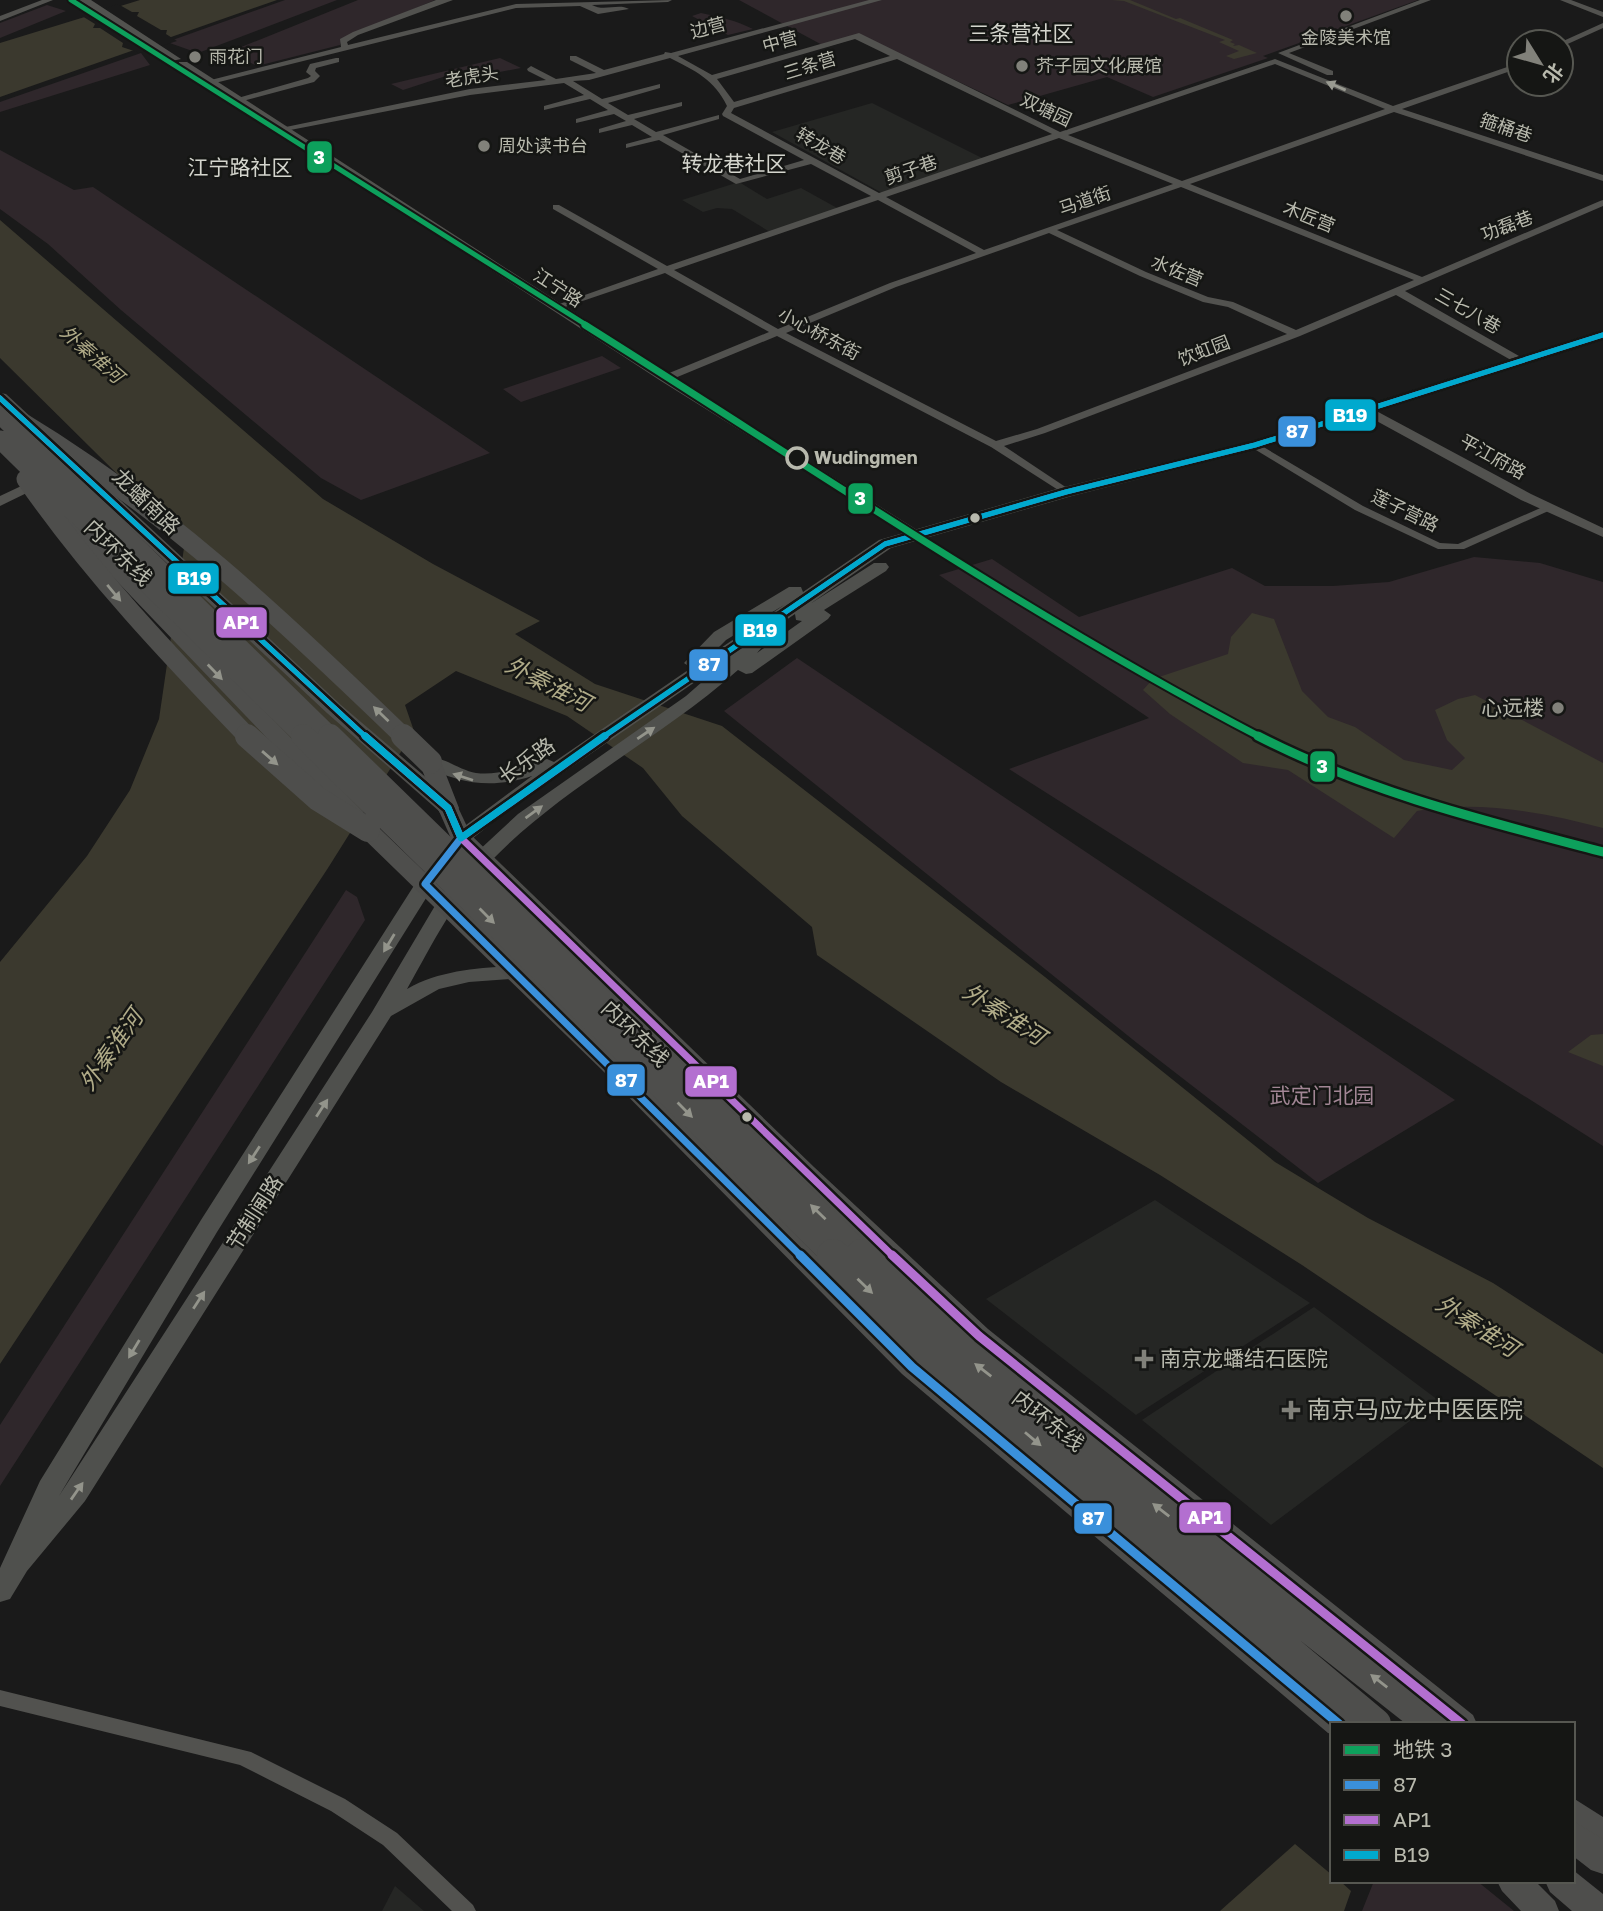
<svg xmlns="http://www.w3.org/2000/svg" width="1603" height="1911" font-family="'Golos Text','Noto Sans SC',sans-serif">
<rect width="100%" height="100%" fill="#1a1a1a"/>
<path fill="#252624" d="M 872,103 L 988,161 L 884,194 L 772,132 Z
M 739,182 L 767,199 L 801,188 L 839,209 L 770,232 L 732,209 L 717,208 L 703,212 L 682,200 Z
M 1155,1200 L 1310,1303 L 1136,1415 L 986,1299 Z
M 1314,1307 L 1438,1400 L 1271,1525 L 1142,1420 Z
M 395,1886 L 424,1911 L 382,1911 Z"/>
<path fill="#2f272b" d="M 285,0 L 337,0 L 198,53 L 167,42 Z
M 358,0 L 435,0 L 342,39 L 340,45 L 257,66 L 229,52 Z
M 739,0 L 1418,0 L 1263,56 L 1268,58 L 1153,97 L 1107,77 L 1008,105 L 902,55 L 857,38 L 826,47 Z
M 47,5 L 66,11 L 0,38 L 0,23 Z
M 701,13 C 720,17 735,20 753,29 L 728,35 L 692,16 Z
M 141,53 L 150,65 L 0,112 L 0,102 Z
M 500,58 L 521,68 L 458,80 L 459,77 L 446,76 L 403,90 L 391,84 Z
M 0,150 L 74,190 L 93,187 L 490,453 L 361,500 L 321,478 L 121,310 L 48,244 L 0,209 Z
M 602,356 L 621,368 L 521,402 L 503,389 Z
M 1474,557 L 1540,563 L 1603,582 L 1603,1146 L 1009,769 L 1149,718 L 939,575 L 992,559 L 1079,617 L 1232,568 L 1265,586 L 1333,586 L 1389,582 Z
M 797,658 L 1455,1100 L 1318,1183 L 1137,1043 L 724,711 Z
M 346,890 L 357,897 L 365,920 L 0,1486 L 0,1425 Z
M 1374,1881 L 1477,1881 L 1514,1911 L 1362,1911 Z"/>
<path fill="#3b392e" d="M 140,0 L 277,0 L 0,97 L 0,43 Z
M 1112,0 L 1130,0 L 1176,19 L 1180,18 L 1233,40 L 1230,42 L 1235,44 L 1233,46 L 1239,45 L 1257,53 L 1234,59 L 1226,56 L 1239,51 L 1219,42 L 1225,40 L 1124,1 Z
M 0,220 L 323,499 L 433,564 L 540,621 L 515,634 L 595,684 L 722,726 L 1045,977 L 1275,1162 L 1368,1218 L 1493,1283 L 1603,1354 L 1603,1468 L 1302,1265 L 1160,1175 L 1001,1082 L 817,955 L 812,927 L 682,816 L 643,768 L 567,716 L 456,671 L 405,705 L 414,731 L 328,868 L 0,1364 L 0,962 L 87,856 L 130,790 L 159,719 L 185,541 L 0,358 Z
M 1252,613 L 1274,619 L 1302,691 L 1328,717 L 1355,727 L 1404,760 L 1452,770 L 1465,758 L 1447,740 L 1435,710 L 1458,699 L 1475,695 L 1603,763 L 1603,828 C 1544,812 1477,800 1417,811 L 1394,838 L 1288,770 L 1243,763 L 1170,714 L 1143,690 L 1153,679 L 1228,654 L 1231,637 Z
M 1603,1034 L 1603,1066 L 1568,1052 L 1591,1035 Z
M 1295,1844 L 1332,1875 L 1332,1881 L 1340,1881 L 1351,1891 L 1344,1911 L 1220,1911 Z"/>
<path fill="#1a1a1a" d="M 118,4 L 132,12 L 139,12 L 137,16 L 161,30 L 167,30 L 166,34 L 177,41 L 140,53 L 122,47 L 123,43 L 100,28 L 93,28 L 95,24 L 82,16 Z"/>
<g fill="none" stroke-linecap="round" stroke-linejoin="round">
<path fill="#52524f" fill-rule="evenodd" d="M 42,0 L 53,0 L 0,21 L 0,16 Z
M 436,0 L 453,0 L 358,35 L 347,42 L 348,45 L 516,4 L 672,0 L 668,2 L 592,5 C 604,12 618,3 629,9 L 598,14 L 580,6 L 516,8 L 207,85 L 203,82 L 341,47 L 340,39 L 353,32 Z
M 869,0 L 882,0 L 678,56 L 712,75 L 859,33 L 1060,132 L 1275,59 L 1393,106 L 1519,63 L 1519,68 L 1402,109 L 1603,175 L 1603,181 L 1394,112 L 1190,184 L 1422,277 L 1600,201 L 1603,200 L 1603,206 L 1405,291 L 1526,360 L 1526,364 L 1518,364 L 1396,295 L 1300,336 L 1045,433 L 1004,446 L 1070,490 L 1072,492 L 1066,495 L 991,447 L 777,336 L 670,380 L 662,380 L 662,376 L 769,332 L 665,273 L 559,309 L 551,307 L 658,269 L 553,209 L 553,205 L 559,205 L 667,266 L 871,196 L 811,164 L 736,184 L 659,140 L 626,148 L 626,144 L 652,137 L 632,125 L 599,133 L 599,129 L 626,121 L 614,114 L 576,123 L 576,119 L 608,110 L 590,99 L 544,110 L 544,106 L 584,95 L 564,83 L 470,95 L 280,132 L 276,129 L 470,89 L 546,80 L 528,71 L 527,69 L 531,66 L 556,79 L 596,73 L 570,60 L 570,56 L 576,56 L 604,70 L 664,54 L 665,52 L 671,53 ZM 855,39 L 890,56 L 734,102 L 717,79 ZM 670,58 C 694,70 715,80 727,106 L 722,114 L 723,116 L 804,160 L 740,179 L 663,135 L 719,119 L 719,115 L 656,132 L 634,119 L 682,106 L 682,102 L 628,115 L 608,103 L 660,88 L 660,84 L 602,99 L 573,81 L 589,80 ZM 897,59 L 1052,134 L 879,193 L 731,113 L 734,108 ZM 1275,64 L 1385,109 L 1182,181 L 1068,135 ZM 1059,138 L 1173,184 L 984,250 L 886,197 ZM 1181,187 L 1414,280 L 1296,330 L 1233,302 L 1208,297 L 1146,272 L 1057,230 ZM 878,200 L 976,253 L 890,283 L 778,329 L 674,270 ZM 1049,233 L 1140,276 L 1203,302 L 1228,307 L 1287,334 L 1037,429 L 996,441 L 786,333 L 896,287 Z
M 1420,0 L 1431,0 L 1289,53 L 1333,71 L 1333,75 L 1327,75 L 1278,53 Z
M 1560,0 L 1571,0 L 1603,12 L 1603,17 Z
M 1603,23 L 1603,28 L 1561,47 L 1561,42 Z
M 336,58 L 339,58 L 339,62 L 316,68 L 315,71 L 320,76 L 314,82 L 235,103 L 231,100 L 308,78 L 311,76 L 306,72 L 310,64 Z
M 1255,442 L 1363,506 L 1440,543 L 1458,544 L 1545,506 L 1553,506 L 1555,508 L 1464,549 L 1438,549 L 1355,510 L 1251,447 L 1251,443 Z
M 0,1690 L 251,1752 L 345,1799 L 397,1833 L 473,1905 L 476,1911 L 452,1911 L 383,1845 L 331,1811 L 240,1765 L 0,1706 Z"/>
<path fill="#52524f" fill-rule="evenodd" d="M 79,0 L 91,0 L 181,59 L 172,61 Z
M 179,62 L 187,62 L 671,375 L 925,535 L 918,539 L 913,538 L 661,381 L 179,66 Z
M 1367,406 L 1531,494 L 1603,528 L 1603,537 L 1521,500 L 1362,413 L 1362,407 Z
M 34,480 L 41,484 L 39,487 L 0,506 L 0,496 Z"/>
<path fill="#4f504d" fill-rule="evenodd" d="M 1603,330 L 1603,340 L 1261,448 L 1072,496 L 891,548 L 810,604 L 874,563 L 886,563 L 889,567 L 886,571 L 824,610 L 831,615 L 828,619 L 752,673 L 746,674 L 738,670 C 660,739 564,786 492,860 C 455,897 432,945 407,989 C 441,970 478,968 517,966 L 524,968 L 528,973 L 524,978 L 469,982 L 439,989 L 391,1016 L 85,1501 L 27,1571 L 10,1599 L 0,1602 L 0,1568 L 40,1481 L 201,1220 L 415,884 L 454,834 L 532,776 C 492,789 461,784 423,766 L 420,762 L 423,758 C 441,754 458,770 476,773 C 502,776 523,765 547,759 L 554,762 L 691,668 L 684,663 L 714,632 L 789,587 L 801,587 L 803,592 L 879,540 L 1060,488 L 1249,442 ZM 784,605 L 712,654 L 726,640 ZM 795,614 L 796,620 L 802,621 L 757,653 L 763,646 L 755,641 ZM 727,660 L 686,696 L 518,814 L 476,853 L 439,899 L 372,1012 L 59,1496 L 217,1232 L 433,887 L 468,842 L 506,812 Z"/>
<path fill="#4e4e4c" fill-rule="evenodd" d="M 0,393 L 6,394 L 341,705 L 456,803 L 471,835 L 814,1167 L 988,1329 L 1473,1715 L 1477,1724 L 1439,1724 L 970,1343 L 796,1179 L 453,843 L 439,811 L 327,713 L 0,407 Z
M 45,491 L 51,492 L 376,825 L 617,1057 L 922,1360 L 1350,1715 L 1354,1724 L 1332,1724 L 1332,1734 L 1328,1733 L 902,1374 L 601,1069 L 360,835 L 39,500 L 36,496 L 39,492 Z
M 1573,1798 L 1603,1817 L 1603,1849 L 1573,1831 Z
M 1497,1881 L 1535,1881 L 1555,1901 L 1559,1911 L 1521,1911 L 1502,1891 Z"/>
<path fill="#4e4e4c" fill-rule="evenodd" d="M 430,755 L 441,762 L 459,808 L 456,813 L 440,813 L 437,808 L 419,762 Z
M 1573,1821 L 1603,1839 L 1603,1874 L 1591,1870 L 1573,1856 Z
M 1573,1870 L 1603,1894 L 1603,1911 L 1572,1911 L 1550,1892 L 1545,1881 L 1573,1881 Z"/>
<path stroke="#4e4e4c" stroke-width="19" d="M 0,414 L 332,738
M 20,421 C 166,509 283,620 405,738
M 1,440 L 305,738
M 26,479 C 91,573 170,656 249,738"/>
<path stroke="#4e4e4c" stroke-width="24" d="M 247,736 L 318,799 L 368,830
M 303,736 L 835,1257
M 330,736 L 864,1257
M 403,736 L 430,762"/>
<path stroke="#4e4e4c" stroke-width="32" d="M 833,1255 L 948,1367 L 1375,1724
M 862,1255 L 970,1360 L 1432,1724"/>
<g stroke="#151614" stroke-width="10">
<path id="bus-1-far2" d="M 602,738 L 885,544 L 1066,492 L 1255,445 L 1603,335"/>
</g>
<g stroke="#151614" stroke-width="12">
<path id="bus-1-far1" d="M 605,736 L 461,838 L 425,884 L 802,1257"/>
</g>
<g stroke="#151614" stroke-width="14">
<path id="bus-1" d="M 800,1255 L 912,1367 L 1339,1724"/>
</g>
<g stroke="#151614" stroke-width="10">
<path id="bus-2-far2" d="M 0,398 L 367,738"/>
</g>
<g stroke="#151614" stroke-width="12">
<path id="bus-2-far1" d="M 365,736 L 448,808 L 461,838 L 894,1257"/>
</g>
<g stroke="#151614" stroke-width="14">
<path id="bus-2" d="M 892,1255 L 979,1336 L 1462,1724"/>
</g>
<g stroke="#151614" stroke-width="10">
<path id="bus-3-far1" d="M 0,398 L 367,738
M 601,738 L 885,544 L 1066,492 L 1255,445 L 1603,335"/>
</g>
<g stroke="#151614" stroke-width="12">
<path id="bus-3" d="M 365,736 L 448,808 L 461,838 L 604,736"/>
</g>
<use href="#bus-1-far2" stroke="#3a90db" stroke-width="5"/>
<use href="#bus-1-far1" stroke="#3a90db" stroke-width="7"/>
<use href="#bus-1" stroke="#3a90db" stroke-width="9"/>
<use href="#bus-2-far2" stroke="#b36fd0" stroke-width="5"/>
<use href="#bus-2-far1" stroke="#b36fd0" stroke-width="7"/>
<use href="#bus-2" stroke="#b36fd0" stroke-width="9"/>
<use href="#bus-3-far1" stroke="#00a9ce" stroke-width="5"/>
<use href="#bus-3" stroke="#00a9ce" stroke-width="7"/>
<g stroke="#151614" stroke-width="9">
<path id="metro-1-far2" d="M 71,0 L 588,326"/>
</g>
<g stroke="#151614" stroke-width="11">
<path id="metro-1-far1" d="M 585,325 C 808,465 1028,616 1262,738"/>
</g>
<g stroke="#151614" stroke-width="14">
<path id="metro-1" d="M 1258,736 C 1367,792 1485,821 1603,852"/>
</g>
<use href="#metro-1-far2" stroke="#0da05c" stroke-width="5"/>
<use href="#metro-1-far1" stroke="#0da05c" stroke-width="7"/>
<use href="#metro-1" stroke="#0da05c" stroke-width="9"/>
</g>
<defs><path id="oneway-solid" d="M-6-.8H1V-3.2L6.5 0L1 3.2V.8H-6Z" transform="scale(1.75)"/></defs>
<use fill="#999a91" href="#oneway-solid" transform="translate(1336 86) rotate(-157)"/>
<g fill="#93948b">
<use href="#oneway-solid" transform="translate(114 593) rotate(50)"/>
<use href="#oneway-solid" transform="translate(215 672) rotate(46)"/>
<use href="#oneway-solid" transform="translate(381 714) rotate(-136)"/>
<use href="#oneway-solid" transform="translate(646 733) rotate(-34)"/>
<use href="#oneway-solid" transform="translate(270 758) rotate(41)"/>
<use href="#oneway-solid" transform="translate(463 777) rotate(-162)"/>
<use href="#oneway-solid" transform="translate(534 812) rotate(-36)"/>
<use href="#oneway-solid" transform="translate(487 916) rotate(45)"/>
<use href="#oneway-solid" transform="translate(389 943) rotate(121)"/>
<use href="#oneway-solid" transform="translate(322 1108) rotate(-57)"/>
<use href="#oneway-solid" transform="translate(685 1110) rotate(45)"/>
<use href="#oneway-solid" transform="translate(254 1155) rotate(123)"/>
<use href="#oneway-solid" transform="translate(818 1212) rotate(-136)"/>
<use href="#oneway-solid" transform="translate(865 1286) rotate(44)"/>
<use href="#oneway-solid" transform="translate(199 1300) rotate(-57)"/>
<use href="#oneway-solid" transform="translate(134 1349) rotate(121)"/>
<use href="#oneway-solid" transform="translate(983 1370) rotate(-142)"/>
<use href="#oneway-solid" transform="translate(1033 1439) rotate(40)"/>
<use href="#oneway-solid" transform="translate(77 1491) rotate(-55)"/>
<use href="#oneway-solid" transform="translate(1161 1510) rotate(-142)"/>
<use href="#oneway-solid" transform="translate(1379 1681) rotate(-142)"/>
</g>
<g fill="#81817a" stroke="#151614" stroke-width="2.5">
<circle cx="1346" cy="16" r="7"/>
<circle cx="195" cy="57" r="7"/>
<circle cx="1022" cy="66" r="7"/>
<circle cx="484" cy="146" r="7"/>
<circle cx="1558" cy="708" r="7"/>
<path d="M1140.5 1348.5h7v7h7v7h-7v7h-7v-7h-7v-7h7z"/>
<path d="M1287.5 1399.5h7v7h7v7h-7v7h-7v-7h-7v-7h7z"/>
</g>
<circle fill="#151614" stroke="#b8b9ad" stroke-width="3.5" cx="797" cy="458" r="10"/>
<g fill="#b8b9ad" stroke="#151614" stroke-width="2.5">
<circle cx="975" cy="518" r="6"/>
<circle cx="747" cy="1117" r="6"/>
</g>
<g text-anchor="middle" stroke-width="5" stroke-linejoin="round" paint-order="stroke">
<g font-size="18" fill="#b8b9ad" stroke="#151614">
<text transform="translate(708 28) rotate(-15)" y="6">边营</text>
<text transform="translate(780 42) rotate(-15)" y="6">中营</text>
<text transform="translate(810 66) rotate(-17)" y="6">三条营</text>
<text transform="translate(472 77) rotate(-9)" y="6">老虎头</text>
<text transform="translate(1046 110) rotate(25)" y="6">双塘园</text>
<text transform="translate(1506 128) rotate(19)" y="6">箍桶巷</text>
<text transform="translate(821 146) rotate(30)" y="6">转龙巷</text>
<text transform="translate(911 170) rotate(-19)" y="6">剪子巷</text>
<text transform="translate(1085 201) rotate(-19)" y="6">马道街</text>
<text transform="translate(1309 217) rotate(22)" y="6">木匠营</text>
<text transform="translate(1507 226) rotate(-21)" y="6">功磊巷</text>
<text transform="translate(1177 271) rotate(22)" y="6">水佐营</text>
<text transform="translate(558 288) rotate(33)" y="6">江宁路</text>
<text transform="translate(1468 311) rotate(30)" y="6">三七八巷</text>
<text transform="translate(819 334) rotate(28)" y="6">小心桥东街</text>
<text transform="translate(1204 351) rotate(-21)" y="6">饮虹园</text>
<text transform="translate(1493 457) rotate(29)" y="6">平江府路</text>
<text transform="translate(1405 511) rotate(26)" y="6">莲子营路</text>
</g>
<g font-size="18" fill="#b8b9ad" stroke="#151614" text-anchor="start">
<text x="1346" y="44" text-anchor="middle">金陵美术馆</text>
<text x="209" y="63">雨花门</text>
<text x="1036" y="72">芥子园文化展馆</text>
<text x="498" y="152">周处读书台</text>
</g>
<g font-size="18" font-weight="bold" fill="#b8b9ad" stroke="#151614" text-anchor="start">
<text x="814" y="464">Wudingmen</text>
</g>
<g font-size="19" font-style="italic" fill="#b0ab88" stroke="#151614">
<text transform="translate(92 354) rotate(41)" y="7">外秦淮河</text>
</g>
<g font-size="21" fill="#d4d5cd" stroke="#151614">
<text x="1021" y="41">三条营社区</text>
<text x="734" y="171">转龙巷社区</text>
<text x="240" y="175">江宁路社区</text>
</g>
<g font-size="21" fill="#b8b9ad" stroke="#151614">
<text transform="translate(146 502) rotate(44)" y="7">龙蟠南路</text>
<text transform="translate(118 553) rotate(44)" y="7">内环东线</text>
<text transform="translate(527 761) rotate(-35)" y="7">长乐路</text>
<text transform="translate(635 1034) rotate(44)" y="7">内环东线</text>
<text transform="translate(255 1213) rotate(-57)" y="7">节制闸路</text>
<text transform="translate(1048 1421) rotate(38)" y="7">内环东线</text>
</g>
<g font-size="21" fill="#b8b9ad" stroke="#151614" text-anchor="end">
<text x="1544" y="715">心远楼</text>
<text x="1160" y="1366" text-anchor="start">南京龙蟠结石医院</text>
</g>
<g font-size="21" fill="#a28695" stroke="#151614">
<text x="1322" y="1103">武定门北园</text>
</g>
<g font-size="23" font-style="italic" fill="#b0ab88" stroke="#151614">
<text transform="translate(548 684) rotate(27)" y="8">外秦淮河</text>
<text transform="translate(1004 1014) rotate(33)" y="8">外秦淮河</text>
<text transform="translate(111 1050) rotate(-55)" y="8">外秦淮河</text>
<text transform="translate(1477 1326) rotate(33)" y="8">外秦淮河</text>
</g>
<g font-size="24" fill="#b8b9ad" stroke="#151614" text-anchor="start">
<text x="1307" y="1418">南京马应龙中医医院</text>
</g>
</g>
<g stroke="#151614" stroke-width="2.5">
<rect x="306" y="140" width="27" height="34" rx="7" fill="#0da05c"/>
<rect x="1324" y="398" width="53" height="34" rx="7" fill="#00a9ce"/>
<rect x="1277" y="415" width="40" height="33" rx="7" fill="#3a90db"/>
<rect x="847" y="482" width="27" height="33" rx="7" fill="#0da05c"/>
<rect x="167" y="562" width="53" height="33" rx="7" fill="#00a9ce"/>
<rect x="215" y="606" width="53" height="33" rx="7" fill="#b36fd0"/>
<rect x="734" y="613" width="53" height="34" rx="7" fill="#00a9ce"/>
<rect x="688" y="648" width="41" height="34" rx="7" fill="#3a90db"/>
<rect x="1309" y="750" width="27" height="33" rx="7" fill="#0da05c"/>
<rect x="606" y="1063" width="40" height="34" rx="7" fill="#3a90db"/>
<rect x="684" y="1065" width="54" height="33" rx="7" fill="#b36fd0"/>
<rect x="1178" y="1501" width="54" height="33" rx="7" fill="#b36fd0"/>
<rect x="1073" y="1502" width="40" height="33" rx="7" fill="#3a90db"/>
</g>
<g font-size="19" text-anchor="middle" font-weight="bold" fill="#fff">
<text x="319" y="164">3</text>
<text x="1350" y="422">B19</text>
<text x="1297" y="438">87</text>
<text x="860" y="505">3</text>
<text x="194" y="585">B19</text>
<text x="241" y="629">AP1</text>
<text x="760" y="637">B19</text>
<text x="709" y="671">87</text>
<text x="1322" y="773">3</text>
<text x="626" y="1087">87</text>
<text x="711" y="1088">AP1</text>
<text x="1205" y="1524">AP1</text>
<text x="1093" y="1525">87</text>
</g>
<rect x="1330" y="1722" width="245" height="161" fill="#151614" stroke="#565751" stroke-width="2"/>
<rect x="1344" y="1745" width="35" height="10" fill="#0da05c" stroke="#565751" stroke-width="2"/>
<text x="1393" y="1757" font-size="21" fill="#b8b9ad">地铁 3</text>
<rect x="1344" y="1780" width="35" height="10" fill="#3a90db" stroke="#565751" stroke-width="2"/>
<text x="1393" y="1792" font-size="21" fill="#b8b9ad">87</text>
<rect x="1344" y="1815" width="35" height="10" fill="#b36fd0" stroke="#565751" stroke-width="2"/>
<text x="1393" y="1827" font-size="21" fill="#b8b9ad">AP1</text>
<rect x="1344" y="1850" width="35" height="10" fill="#00a9ce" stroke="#565751" stroke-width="2"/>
<text x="1393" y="1862" font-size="21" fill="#b8b9ad">B19</text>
<g transform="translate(1540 63) rotate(127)"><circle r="33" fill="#151614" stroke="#565751" stroke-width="2"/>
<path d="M0-5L12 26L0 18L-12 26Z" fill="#81817a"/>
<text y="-10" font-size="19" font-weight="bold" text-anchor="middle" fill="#b8b9ad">北</text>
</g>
</svg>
